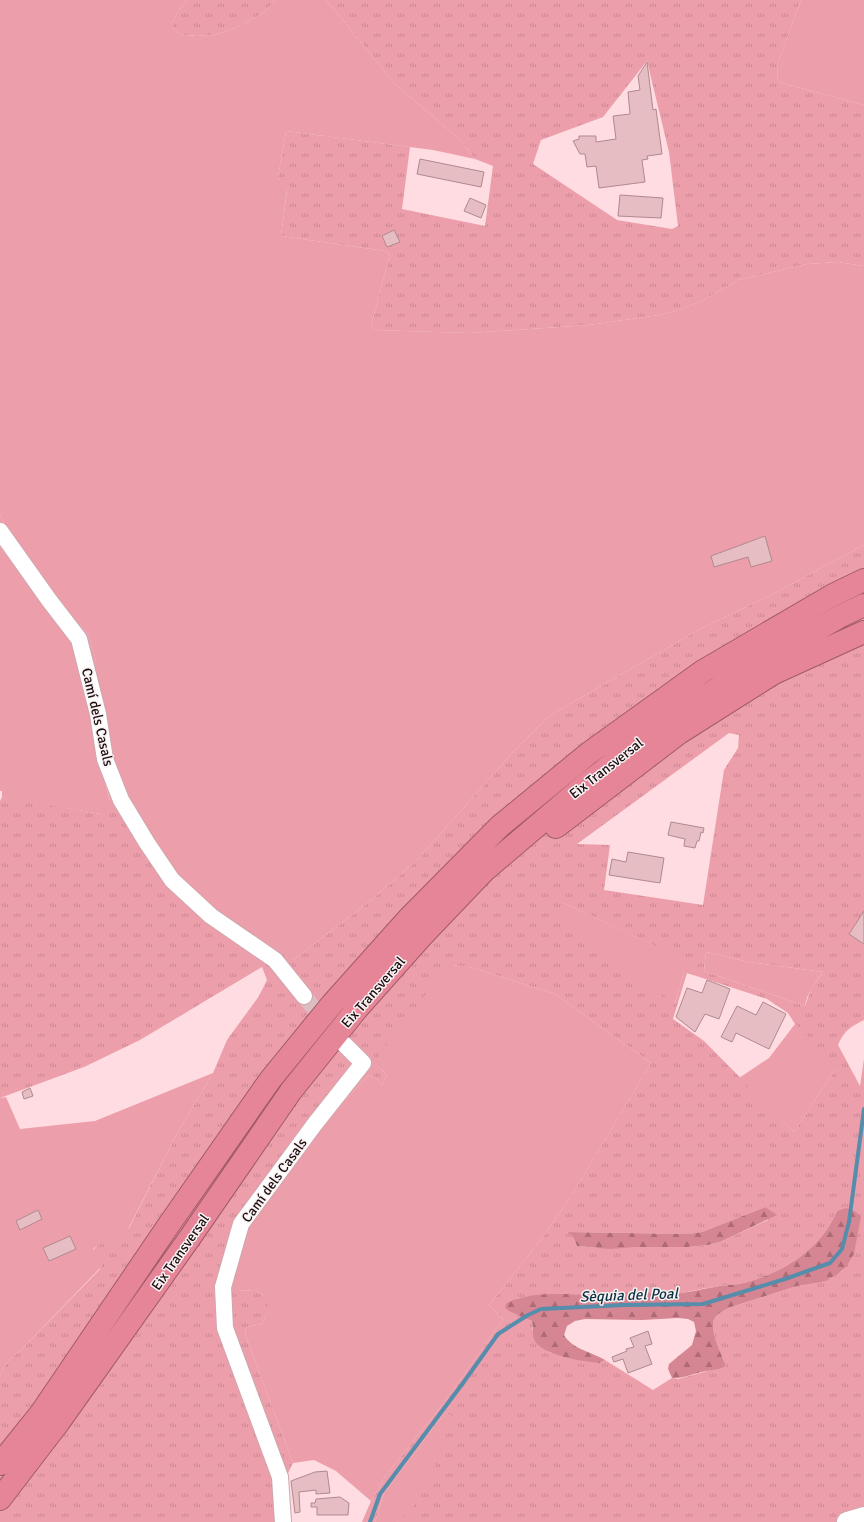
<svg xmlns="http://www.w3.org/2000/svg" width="864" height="1522" font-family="Signika,sans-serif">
<defs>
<pattern id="grass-tufts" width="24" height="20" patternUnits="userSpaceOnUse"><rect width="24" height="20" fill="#ec9eab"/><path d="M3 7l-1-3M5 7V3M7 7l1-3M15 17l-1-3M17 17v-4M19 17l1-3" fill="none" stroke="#ca8792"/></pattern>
<pattern id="forest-firs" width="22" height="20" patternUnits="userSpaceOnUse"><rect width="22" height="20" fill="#d68593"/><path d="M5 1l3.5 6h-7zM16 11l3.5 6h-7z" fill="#ad6b76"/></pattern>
</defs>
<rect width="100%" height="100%" fill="#fedce1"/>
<path fill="url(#grass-tufts)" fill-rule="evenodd" d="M 187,0 L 275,0 C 268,14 239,27 224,32 C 214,36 171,41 173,24 C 174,15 182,7 187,0 Z
M 326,0 L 801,0 L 777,66 L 778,82 L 864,105 L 864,266 L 838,262 L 807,264 L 738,280 L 702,301 L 676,311 L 659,315 L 589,325 L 469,333 L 375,330 L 371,326 L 390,254 L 385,251 L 281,236 L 287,190 L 278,177 L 286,131 L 410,147 L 402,209 L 485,226 L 493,166 L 475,159 L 458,138 L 394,83 L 339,15 ZM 647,61 L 669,152 L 678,226 L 672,229 L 617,220 L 533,164 L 541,140 L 603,117 Z
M 0,514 L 8,533 L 62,606 L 88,634 L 95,657 L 119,771 L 128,800 L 293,960 L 370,901 L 419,858 L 514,751 L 549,716 L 700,629 L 771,595 L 864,545 L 864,911 L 849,934 L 864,944 L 864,1020 C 850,1027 844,1031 838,1045 L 860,1086 L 864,1059 L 864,1522 L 397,1522 L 452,1417 L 445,1412 L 384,1493 L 375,1522 L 362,1522 L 371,1501 L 386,1475 L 443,1404 L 503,1319 L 489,1305 L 542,1238 L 570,1198 L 651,1063 L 555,994 L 473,968 L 455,965 L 381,1069 L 387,1075 L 382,1085 L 373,1076 L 369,1075 L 327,1119 L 238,1291 L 254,1290 L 267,1297 L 267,1314 L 262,1324 L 246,1327 L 245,1334 L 293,1463 L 288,1473 L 290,1522 L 0,1522 L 0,1375 C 4,1365 11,1357 20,1351 L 100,1269 L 99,1254 L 93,1250 L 102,1242 L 129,1228 L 178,1132 L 213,1073 L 227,1040 L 259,996 L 267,980 L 262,967 L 140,1040 L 84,1067 L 0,1098 L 0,801 L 2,797 L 12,798 L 101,814 L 110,801 L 73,644 L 21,572 L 0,547 ZM 729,733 L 739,735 L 738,748 L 724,770 L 703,905 L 604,890 L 610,845 L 577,844 ZM 564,903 L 689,962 L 684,972 L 675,1003 ZM 706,952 L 749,962 L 823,972 L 811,989 L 805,1006 L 704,971 ZM 687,973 L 767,999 L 788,1013 L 795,1024 L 835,1070 L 794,1132 L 704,1041 L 673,1019 ZM 765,1207 L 768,1220 L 720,1242 L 708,1245 L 687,1247 L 638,1247 L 598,1248 L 577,1246 L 573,1237 L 569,1232 L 687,1234 L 702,1232 ZM 837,1211 L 854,1254 L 842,1271 L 830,1279 L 797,1286 L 731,1307 C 725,1310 719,1312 715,1318 C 708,1328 722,1355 726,1366 L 678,1379 L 672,1378 L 653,1390 L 605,1360 L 600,1363 L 595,1362 L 549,1352 L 532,1330 L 532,1321 L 518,1314 L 516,1299 C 539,1293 562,1295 586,1294 C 602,1293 618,1292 634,1292 C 648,1292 662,1295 676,1294 C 689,1292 702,1288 715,1287 C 723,1285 731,1285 739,1284 C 780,1275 820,1251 837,1211 Z"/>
<path fill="url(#forest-firs)" d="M 765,1207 L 777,1215 L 720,1242 L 708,1245 L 687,1247 L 638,1247 L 609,1249 L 577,1246 L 573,1237 L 568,1232 L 687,1234 L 702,1232 Z
M 846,1208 L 854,1211 L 861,1216 L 854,1254 L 846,1267 L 838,1274 L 826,1281 L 797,1286 L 731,1307 C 725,1310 719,1312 715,1318 C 708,1328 722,1355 726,1366 C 717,1371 707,1370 698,1373 C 689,1375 681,1379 672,1378 L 668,1369 L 669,1364 L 692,1345 L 696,1331 L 694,1322 L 688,1319 L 678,1318 L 642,1320 L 585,1319 L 575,1321 L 567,1326 L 564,1335 C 572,1349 592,1352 605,1360 L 600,1363 C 585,1362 539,1355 534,1339 C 532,1334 533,1327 532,1321 L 509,1311 L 505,1308 L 507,1303 C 531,1291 559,1295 585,1294 C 602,1293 619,1292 637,1292 C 649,1292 661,1294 673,1294 C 687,1293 701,1289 715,1287 C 723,1285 731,1285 739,1284 C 780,1275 820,1251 837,1211 Z"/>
<path fill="#ec9eab" d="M 0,0 L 187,0 C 182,7 174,15 173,24 C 171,41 214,36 224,32 C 239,27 268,14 275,0 L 326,0 L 339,15 L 394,83 L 458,138 L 475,159 L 433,150 L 286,131 L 278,177 L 287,189 L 281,236 L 385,251 L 390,254 L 371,326 L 375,330 L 469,333 L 589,325 L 659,315 L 676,311 L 702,301 L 738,280 L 807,264 L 838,262 L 864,266 L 864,545 L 771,595 L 700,629 L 549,716 L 514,751 L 419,858 L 370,901 L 293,960 L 269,946 L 229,919 L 191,888 L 148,838 L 128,800 L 111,749 L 95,657 L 88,634 L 62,606 L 8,533 L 0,514 Z
M 801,0 L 864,0 L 864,105 L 778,82 L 777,66 Z
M 0,547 L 45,604 L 64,633 L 73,644 L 81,668 L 101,767 L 111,805 L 110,812 L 101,814 L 2,797 L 2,791 L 0,791 Z
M 564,903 L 690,962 L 687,973 L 684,972 L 675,1003 L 569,930 C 564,921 560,913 564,903 Z
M 706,952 L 749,962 L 823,972 C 815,983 807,993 805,1006 L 704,971 Z
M 459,965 L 473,968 L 555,994 L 651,1063 L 570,1198 L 542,1238 L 489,1305 L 503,1319 L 443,1404 L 386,1475 L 371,1501 L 336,1471 L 314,1460 L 293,1463 L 245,1334 L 246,1327 L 262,1324 L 267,1314 L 267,1297 L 254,1290 L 238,1291 L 236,1278 L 242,1228 L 327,1119 L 369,1075 L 373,1076 L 382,1085 L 387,1075 C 381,1069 376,1064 379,1055 L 439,977 L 450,966 Z
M 795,1024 L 823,1051 L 835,1070 L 794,1132 L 739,1078 L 769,1058 Z
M 213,1073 L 178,1132 L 126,1233 L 117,1245 L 111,1246 L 102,1243 L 93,1249 L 101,1256 L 104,1261 L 102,1266 L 20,1351 C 11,1357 4,1365 0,1375 L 0,1098 L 6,1097 L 20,1129 L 95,1121 Z
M 445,1412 L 452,1417 L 430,1479 L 415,1505 L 397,1522 L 375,1522 L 384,1493 Z"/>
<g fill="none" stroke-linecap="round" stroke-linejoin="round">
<path stroke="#568daa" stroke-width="4" d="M 370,1522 L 380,1494 L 463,1383 L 498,1334 L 528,1315 L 541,1309 L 624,1305 L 703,1304 L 785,1279 L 830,1263 L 842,1249 L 849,1222 L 864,1109"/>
</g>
<path fill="#e6bdc3" stroke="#b0898f" d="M 647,62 L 653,110 L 656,109 L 662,154 L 647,156 L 648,159 L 642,160 L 645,182 L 599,188 L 596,166 L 587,167 L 585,154 L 580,154 L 573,141 L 579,139 L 579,136 L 596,136 L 596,142 L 616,139 L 613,116 L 630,114 L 628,92 L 640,90 L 638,76 Z
M 420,159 L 484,172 L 481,187 L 417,174 Z
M 620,195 L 663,198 L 661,218 L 618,216 Z
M 470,198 L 486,205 L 481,218 L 464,211 Z
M 394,230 L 400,242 L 387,247 L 382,236 Z
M 765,536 L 772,561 L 751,567 L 748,557 L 714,567 L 711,556 Z
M 671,822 L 704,828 L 703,833 L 701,832 L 699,841 L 697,841 L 695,848 L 684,846 L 685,839 L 668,835 Z
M 628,852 L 664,858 L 660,883 L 609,875 L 612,859 L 626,862 Z
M 864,911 L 864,944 L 849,934 Z
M 707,980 L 730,989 L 719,1019 L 705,1014 L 695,1032 L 676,1017 L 687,988 L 702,993 Z
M 763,1002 L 786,1014 L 769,1049 L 736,1033 L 732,1042 L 721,1037 L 737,1006 L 756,1015 Z
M 30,1088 L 33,1096 L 24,1099 L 22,1092 Z
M 38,1210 L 42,1219 L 20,1230 L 16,1221 Z
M 70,1236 L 76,1249 L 49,1261 L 43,1248 Z
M 648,1331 L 652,1344 L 645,1346 L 652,1364 L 628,1373 L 623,1359 L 614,1362 L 612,1357 L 627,1351 L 626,1349 L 634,1347 L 630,1338 Z
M 327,1471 L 330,1493 L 316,1494 L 316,1490 L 299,1492 L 300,1512 L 295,1513 L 291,1481 L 315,1472 Z
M 340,1497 L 349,1503 L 348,1515 L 317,1515 L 317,1507 L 311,1507 L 311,1503 L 315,1503 L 316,1499 Z"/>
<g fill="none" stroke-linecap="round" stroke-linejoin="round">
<path stroke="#dcbdc1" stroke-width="16" stroke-dasharray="16 8" stroke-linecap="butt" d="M 304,996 L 343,1043"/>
<g stroke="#cfa7ad" stroke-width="18">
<path id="minor" d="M 0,531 L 49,600 L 79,639 L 98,714 L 105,759 L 121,800 L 147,843 L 172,880 L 211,916 L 275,960 L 304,996
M 283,1522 L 280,1477 L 225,1328 L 223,1287 L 241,1224 L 314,1125 L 363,1063 L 344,1044"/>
</g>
<g stroke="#cfa7ad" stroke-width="22">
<path id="tertiary" d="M 847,1522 L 864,1517"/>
</g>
<g stroke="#9f5b68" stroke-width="24">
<path id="motorway" d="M 556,827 L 679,733 L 774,673 L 864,632
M 0,1464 L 41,1413 L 168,1226 L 270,1080 L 332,1004 L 408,919 L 500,826 L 589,753 L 703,671 L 833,595 L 864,580
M 0,1499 L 59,1422 L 191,1236 L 291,1091 L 356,1010 L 422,936 L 485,870 L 585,785 L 651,733 L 733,678 L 841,616 L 864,605"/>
</g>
<use href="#minor" stroke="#fff" stroke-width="16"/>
<use href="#tertiary" stroke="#fff" stroke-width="20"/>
<use href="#motorway" stroke="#e78598" stroke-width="22"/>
</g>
<g text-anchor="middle" stroke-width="3" stroke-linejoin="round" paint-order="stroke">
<g font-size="14" fill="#190c0e" stroke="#f9f1f2">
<text transform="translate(98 717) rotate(77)" y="5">Camí dels Casals</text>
<text transform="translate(606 768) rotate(-38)" y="5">Eix Transversal</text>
<text transform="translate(373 992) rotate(-49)" y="5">Eix Transversal</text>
<text transform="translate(274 1180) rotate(-54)" y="5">Camí dels Casals</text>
<text transform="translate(180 1252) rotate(-55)" y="5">Eix Transversal</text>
</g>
<g font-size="15" font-style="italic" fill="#093041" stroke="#f9f1f2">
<text transform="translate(629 1295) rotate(-2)" y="5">Sèquia del Poal</text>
</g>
</g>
</svg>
